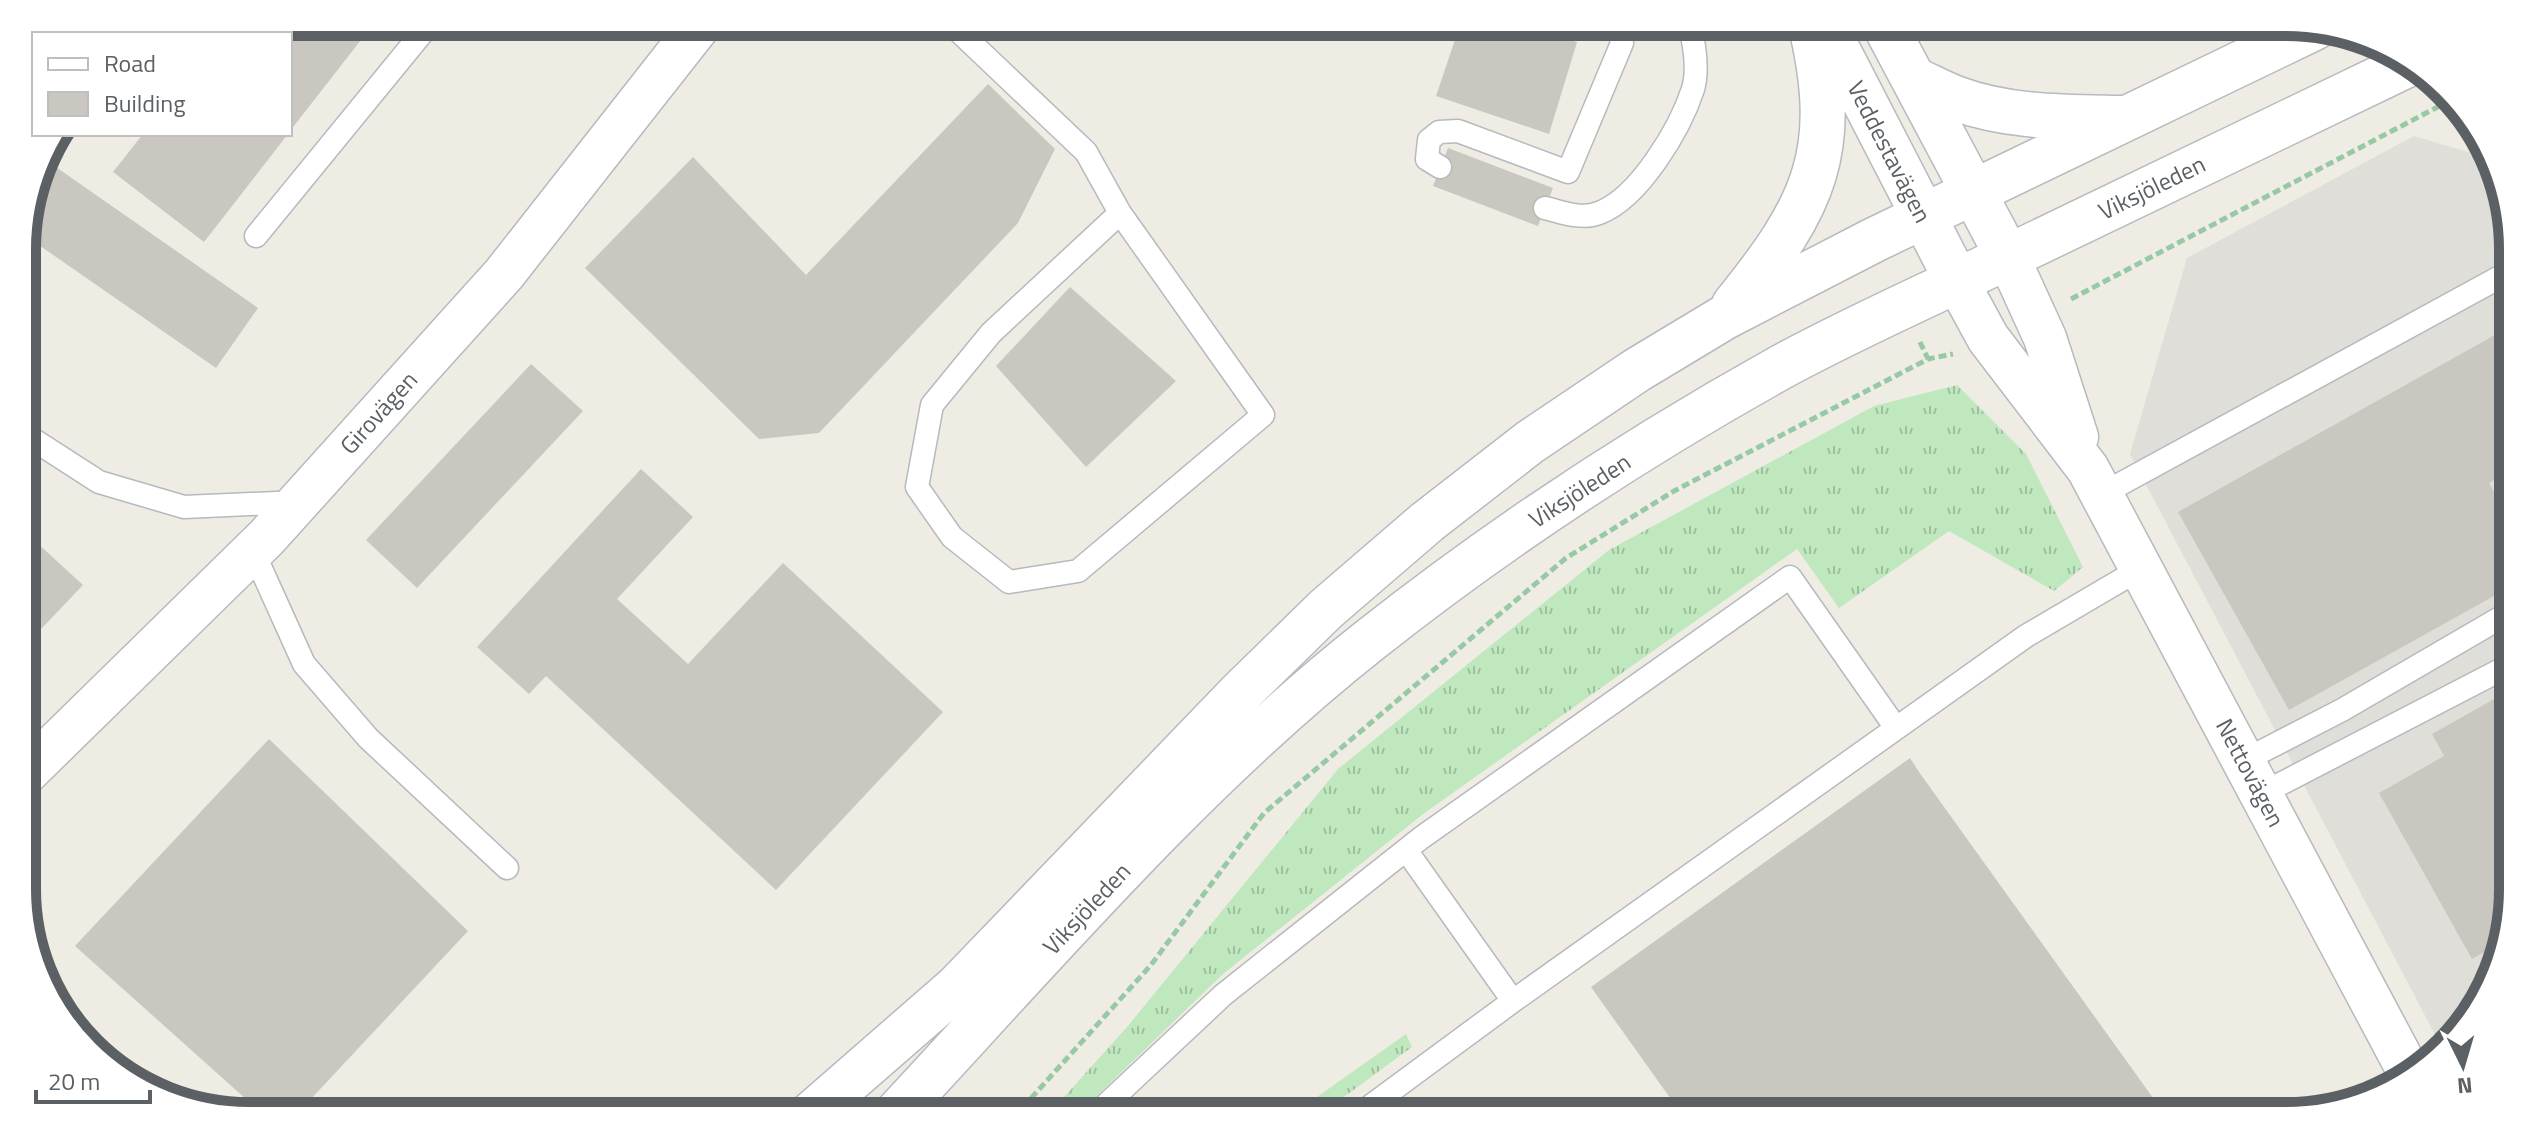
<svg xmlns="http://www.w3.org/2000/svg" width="2535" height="1138" font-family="'Titillium Web',sans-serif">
<defs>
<pattern id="grass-tufts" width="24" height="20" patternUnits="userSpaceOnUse" patternTransform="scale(2)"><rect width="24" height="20" fill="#bfe8be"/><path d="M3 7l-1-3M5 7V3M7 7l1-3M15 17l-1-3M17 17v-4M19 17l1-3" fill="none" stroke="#9ebf9e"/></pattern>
</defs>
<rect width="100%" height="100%" fill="#efece3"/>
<path fill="#dfded8" d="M 2414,136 L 2485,157 L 2511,220 L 2513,889 L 2496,976 L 2440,1044 L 2130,454 L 2187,258 Z"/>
<path fill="url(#grass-tufts)" d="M 1957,385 L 2026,454 L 2083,567 L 2054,591 L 1949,531 L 1839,608 L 1797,549 L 1423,814 L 1223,974 L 1076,1116 L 1047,1116 L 1127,1027 L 1338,769 L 1609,550 L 1874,406 Z
M 1406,1034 L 1412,1047 L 1318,1116 L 1290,1116 Z"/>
<path fill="#cac7c0" d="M 249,22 L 375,22 L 290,131 L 290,34 L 221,34 L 227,26 Z
M 1461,22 L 1539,22 L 1536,29 L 1577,42 L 1549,134 L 1436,96 Z
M 988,84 L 1055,149 L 1018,223 L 819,433 L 759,439 L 585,268 L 693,157 L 806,275 Z
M 143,134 L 288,134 L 204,242 L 113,172 Z
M 1448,148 L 1553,188 L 1538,226 L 1433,186 Z
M 43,158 L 258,308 L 216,368 L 23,234 Z
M 1070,287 L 1176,381 L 1086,467 L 996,366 Z
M 2511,326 L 2512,470 L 2489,483 L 2512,523 L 2512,586 L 2289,710 L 2178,512 Z
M 531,364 L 583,411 L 417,588 L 366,540 Z
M 641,469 L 693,517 L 617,599 L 688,664 L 783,563 L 943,712 L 776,890 L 546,676 L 529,694 L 477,647 Z
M 23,530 L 83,585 L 23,648 Z
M 2512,689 L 2513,889 L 2502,942 L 2472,959 L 2379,793 L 2444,756 L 2432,734 Z
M 269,739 L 468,931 L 295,1116 L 265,1116 L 75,946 Z
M 1910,758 L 1919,772 L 2166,1116 L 1683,1116 L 1591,987 Z"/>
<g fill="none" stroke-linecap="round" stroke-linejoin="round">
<g stroke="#b6b9be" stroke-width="25">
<path id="lane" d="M 949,22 L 1086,152 L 1120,213 L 1263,415 L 1078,571 L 1009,582 L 952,537 L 917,487 L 932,405 L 991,333 L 1120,213
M 1440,167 L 1427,159 L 1429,140 L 1439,132 L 1458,131 L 1568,172 L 1622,43 L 1617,22
M 1545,208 C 1562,212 1581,220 1599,213 C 1639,198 1680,129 1693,89 C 1699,69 1694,42 1689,22
M 256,236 L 431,22
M 23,433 L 99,482 L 184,507 L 298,502
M 2102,494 L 2511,271
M 253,551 L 304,664 L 368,738 L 507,868
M 2243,761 L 2342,710 L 2512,611
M 2261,794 L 2512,664
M 1406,850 L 1513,1001
M 1094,1116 L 1223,995 L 1421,838 L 1790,577 L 1896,728
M 1357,1116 L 1513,1001 L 2026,636 L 2140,569"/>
</g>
<g stroke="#b6b9be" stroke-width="45">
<path id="street" d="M 2008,257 L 2045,338 L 2077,437
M 1957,281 L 1988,338 L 2088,469 L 2412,1078
M 24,775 L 267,537 L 504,274 L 702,22"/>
</g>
<g stroke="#b7bac0" stroke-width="47">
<path id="secondary" d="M 1883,22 L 2008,257
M 1826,27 L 1957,281
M 1916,80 C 1929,86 1942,93 1955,98 C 2008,118 2066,117 2121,118
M 1734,305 C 1815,205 1841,151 1810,22
M 809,1116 L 957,987 L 1240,693 L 1326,609 L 1427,522 L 1530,442 L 1637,370 L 1725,317 L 1874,240 L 2314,28
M 894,1116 C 1046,953 1194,779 1370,640 C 1499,538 1639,446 1783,366 C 1857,326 1934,292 2010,256 C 2143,193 2275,129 2407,65"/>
</g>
<path stroke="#97c9a5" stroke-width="5" stroke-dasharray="8 4" stroke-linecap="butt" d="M 1762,22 L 1768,34
M 2071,299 L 2451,100
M 1920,342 L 1928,359
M 1015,1116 L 1151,965 L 1264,813 L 1566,558 L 1674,491 L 1928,359 L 1953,354"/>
<use href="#lane" stroke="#fff" stroke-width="22"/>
<use href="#street" stroke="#fff" stroke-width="42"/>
<use href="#secondary" stroke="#fff" stroke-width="44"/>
</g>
<g text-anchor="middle" stroke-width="6" stroke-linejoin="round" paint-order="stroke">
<g font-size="24" fill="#5b6065" stroke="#fff">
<text transform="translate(1889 152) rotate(63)" y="8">Veddestavägen</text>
<text transform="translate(2152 188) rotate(-26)" y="8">Viksjöleden</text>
<text transform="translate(379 413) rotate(-48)" y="8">Girovägen</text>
<text transform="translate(1580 491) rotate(-33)" y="8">Viksjöleden</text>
<text transform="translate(2250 773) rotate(62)" y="8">Nettovägen</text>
<text transform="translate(1087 909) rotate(-47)" y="8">Viksjöleden</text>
</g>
</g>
<path d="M0 0H2535V1138H0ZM249 36H2286A213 213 0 0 1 2499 249V889A213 213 0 0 1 2286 1102H249A213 213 0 0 1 36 889V249A213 213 0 0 1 249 36Z" fill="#fff" fill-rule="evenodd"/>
<path fill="none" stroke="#5b6065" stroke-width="10" d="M249 36H2286A213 213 0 0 1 2499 249V889A213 213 0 0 1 2286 1102H249A213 213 0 0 1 36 889V249A213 213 0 0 1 249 36Z"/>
<rect x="32" y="32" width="260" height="104" fill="#ffffff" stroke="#bdbfc1" stroke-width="2"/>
<rect x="48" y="58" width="40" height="12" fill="#ffffff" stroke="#bdbfc1" stroke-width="2"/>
<text x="104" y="72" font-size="24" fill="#5b6065">Road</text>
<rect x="48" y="92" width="40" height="24" fill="#cac7c0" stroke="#bdbfc1" stroke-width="2"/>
<text x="104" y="112" font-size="24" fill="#5b6065">Building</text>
<g transform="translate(2463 1066) rotate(175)" stroke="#ffffff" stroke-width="6" paint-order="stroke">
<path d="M0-6L14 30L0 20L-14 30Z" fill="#5b6065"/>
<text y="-12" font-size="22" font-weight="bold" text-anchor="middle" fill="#5b6065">N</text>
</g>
<path d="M36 1090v12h114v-12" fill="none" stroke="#5b6065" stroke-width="4"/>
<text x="48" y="1090" font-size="24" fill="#5b6065" stroke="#ffffff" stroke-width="6" paint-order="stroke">20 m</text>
</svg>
